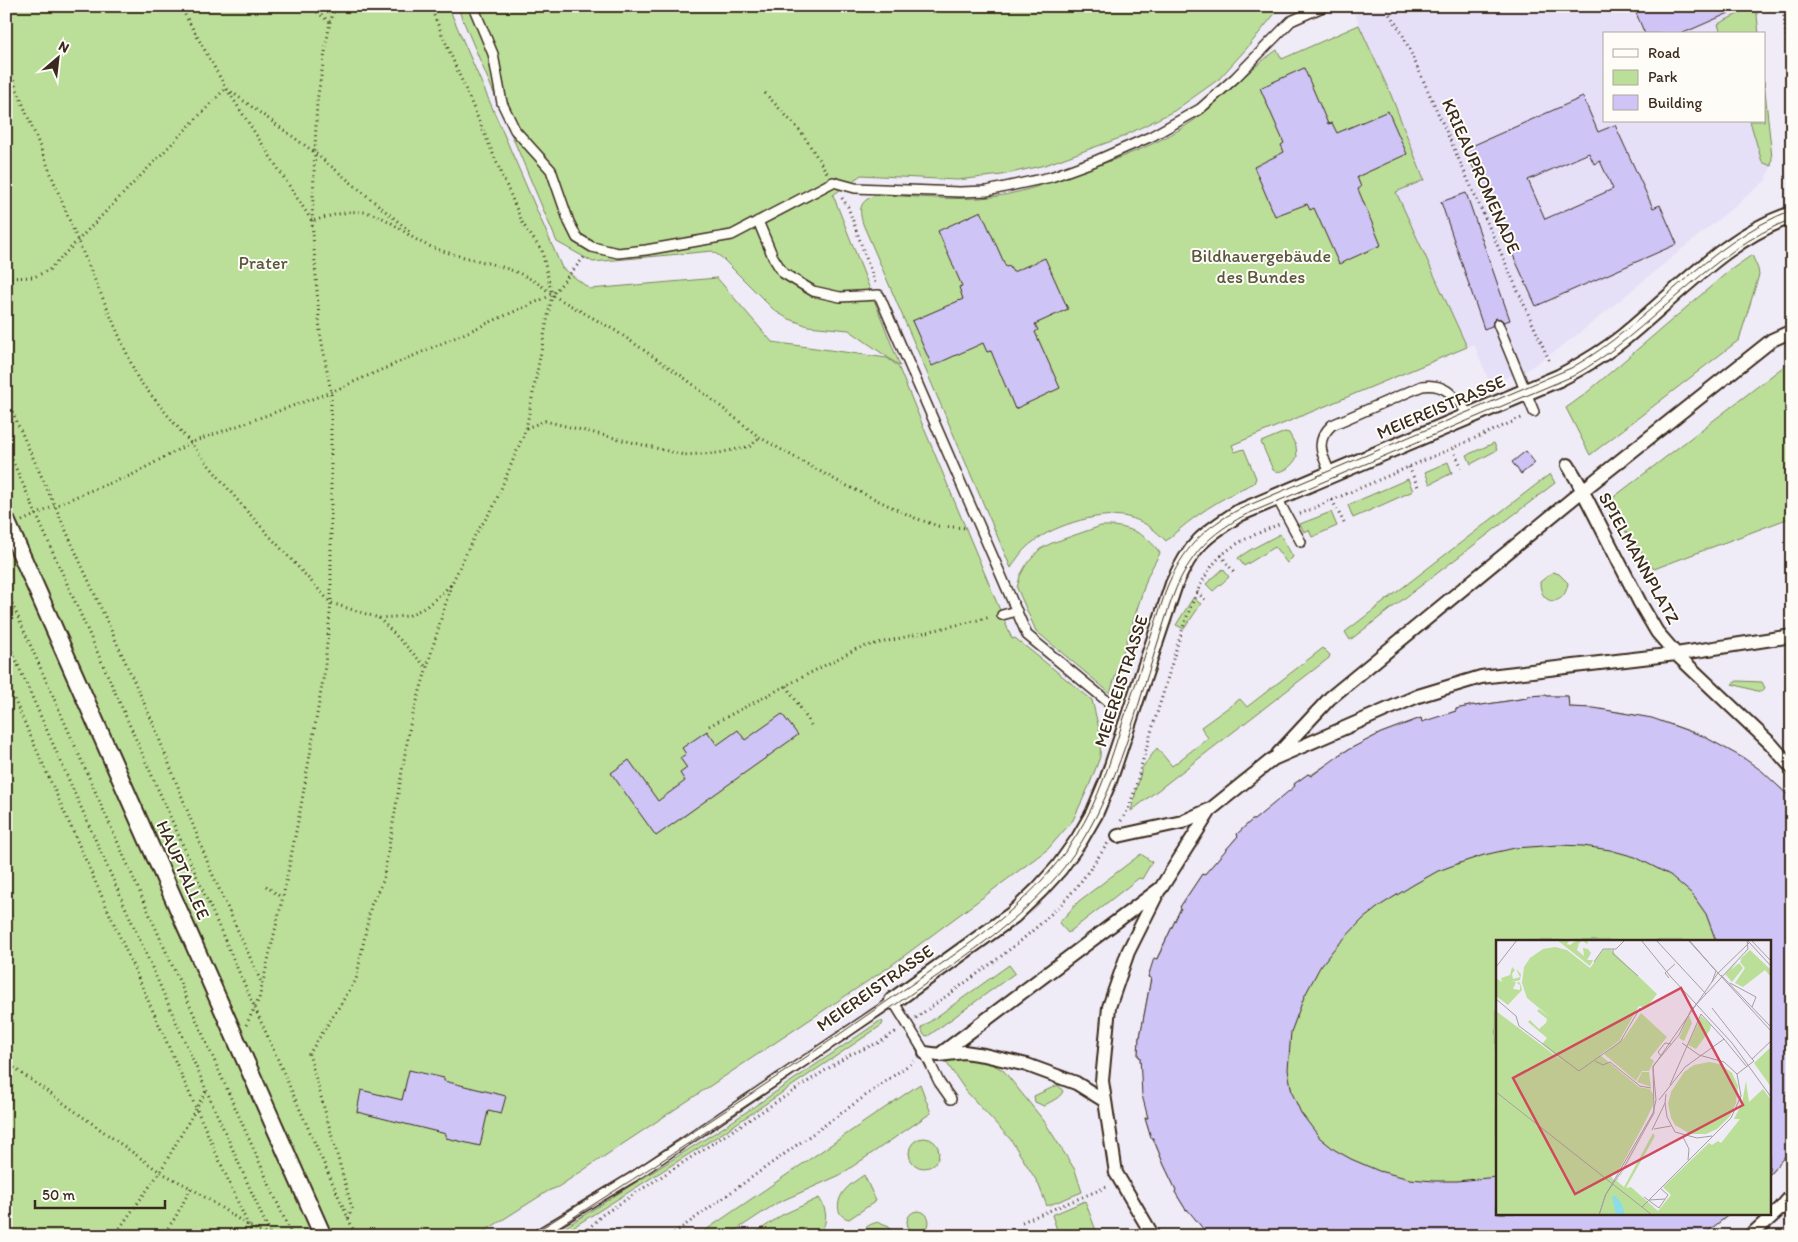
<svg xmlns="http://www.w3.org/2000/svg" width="1798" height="1242" font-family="Itim,sans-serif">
<rect width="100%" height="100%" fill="#efebf7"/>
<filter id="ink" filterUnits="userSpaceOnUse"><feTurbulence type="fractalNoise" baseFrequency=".02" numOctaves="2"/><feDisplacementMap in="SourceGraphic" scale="10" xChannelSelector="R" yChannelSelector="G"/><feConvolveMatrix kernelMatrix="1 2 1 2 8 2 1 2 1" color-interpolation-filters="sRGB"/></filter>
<g filter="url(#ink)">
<path fill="#e5dff7" d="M 1353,6 L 1756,6 L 1759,34 L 1604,34 L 1604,121 L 1764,121 L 1764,81 L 1772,158 L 1771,166 L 1765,181 L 1587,327 L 1555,351 L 1528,369 L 1501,380 L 1491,381 L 1488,378 L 1474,344 L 1467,347 L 1396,192 L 1424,180 L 1391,95 L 1359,25 Z"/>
<path fill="#bbdf99" stroke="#7b845c" d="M 6,6 L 448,6 L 562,268 L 590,289 L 717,278 L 772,342 L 887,358 L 898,366 L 1012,639 L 1015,638 L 1092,700 L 1101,737 L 1100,757 L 1089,786 L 1073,820 L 1048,849 L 889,967 L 558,1187 L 548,1191 L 477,1236 L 6,1236 Z
M 457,6 L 1281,6 L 1247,48 L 1219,79 L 1174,111 L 1120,138 L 1045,165 L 1002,175 L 957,180 L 861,175 L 833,195 L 900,366 L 849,330 L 808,326 L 787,318 L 775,311 L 721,257 L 712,251 L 593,262 L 557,242 Z
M 1754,6 L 1756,6 L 1759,34 L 1721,34 L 1718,24 Z
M 1359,25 L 1391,95 L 1424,180 L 1396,192 L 1467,347 L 1232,445 L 1235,452 L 1244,449 L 1256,478 L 1254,483 C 1221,498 1193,516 1166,541 C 1156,531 1146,522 1131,518 C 1106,509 1054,525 1033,542 C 1023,549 1017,558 1011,568 L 863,224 C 858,208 860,200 877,195 C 911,196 945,200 980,198 C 1015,196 1049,183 1082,171 C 1120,158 1159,144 1193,121 C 1223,100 1246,71 1277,50 L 1282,59 Z
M 1764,81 L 1772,158 L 1771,166 L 1762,162 L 1750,121 L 1764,121 Z
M 1752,255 L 1758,269 L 1759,275 L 1739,340 L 1590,455 L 1566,408 L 1584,395 L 1729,271 Z
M 1792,360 L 1792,517 L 1654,569 L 1607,507 L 1612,503 L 1610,500 Z
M 1285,432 L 1289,433 L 1296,446 L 1297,457 C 1292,466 1283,475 1273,470 L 1261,442 Z
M 1494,443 L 1497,450 L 1471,464 L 1467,455 Z
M 1448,462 L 1452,473 L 1430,484 L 1425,472 Z
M 1550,474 L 1555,483 L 1350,640 L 1345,632 Z
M 1408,479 L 1413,491 L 1353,518 L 1348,505 Z
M 1331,512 L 1337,526 L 1312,537 L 1309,530 L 1304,532 L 1300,524 Z
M 1101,526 C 1126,525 1145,532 1160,553 L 1148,575 L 1110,693 L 1036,631 L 1017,588 L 1020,576 L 1026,565 L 1040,549 L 1052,543 Z
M 1280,534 L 1293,557 L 1287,563 L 1275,547 L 1244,566 L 1238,558 L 1250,550 Z
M 1223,569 L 1229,577 L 1213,591 L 1206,584 Z
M 1553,572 L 1559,574 L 1568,583 C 1565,607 1540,607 1540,582 Z
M 1193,598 L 1201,604 L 1184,629 L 1176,625 Z
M 1323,648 L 1330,655 L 1329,658 L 1131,811 L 1142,768 L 1157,748 L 1172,766 L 1208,738 L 1201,727 L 1240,699 L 1247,707 Z
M 1737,681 L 1762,682 L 1765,688 L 1761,692 L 1732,684 Z
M 1546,695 L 1547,696 L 1568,696 L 1569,707 C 1656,711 1729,737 1792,799 L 1792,1148 L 1769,1175 L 1769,941 L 1497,941 L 1497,1213 L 1731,1213 L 1702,1236 L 1186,1210 L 1175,1192 L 1176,1190 L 1164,1165 L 1153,1138 L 1151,1138 L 1145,1118 L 1148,1118 L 1140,1058 L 1138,1056 L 1139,1037 L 1140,1037 L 1151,978 L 1148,977 L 1181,908 L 1180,907 L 1202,874 L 1204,875 L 1238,836 L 1237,834 L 1252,820 L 1254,820 L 1295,787 L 1294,784 L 1308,774 L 1311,775 L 1326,765 L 1331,773 L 1345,764 L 1340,754 L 1381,733 L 1421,718 L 1424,729 L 1440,724 L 1438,717 L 1456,711 L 1456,709 L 1474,705 L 1475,706 L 1526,698 L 1528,696 Z
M 1141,854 L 1152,862 L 1142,879 L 1139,878 L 1068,933 L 1059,923 L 1079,901 Z
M 1009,965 L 1015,973 L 928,1036 L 924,1035 L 921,1028 Z
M 880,1021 L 883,1022 L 882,1025 L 721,1134 L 559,1236 L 551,1236 L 724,1127 Z
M 958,1057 L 986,1061 L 1003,1070 L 1044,1121 L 1075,1170 L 1082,1192 L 1047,1206 L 1038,1183 L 1011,1140 L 966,1091 L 946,1062 L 949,1059 Z
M 920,1084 L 931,1113 L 840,1175 L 777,1203 L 727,1236 L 697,1236 Z
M 1058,1085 L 1063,1091 C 1060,1099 1050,1101 1044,1106 L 1035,1102 L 1034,1096 Z
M909 1153a15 15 0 1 1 30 0a15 15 0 1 1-30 0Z
M 864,1175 L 876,1201 L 849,1219 C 834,1216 837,1199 845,1190 C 850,1184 857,1180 864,1175 Z
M 819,1198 C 828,1211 828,1224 818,1236 L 751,1236 L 782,1215 Z
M 1085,1201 L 1098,1236 L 1059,1236 L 1052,1215 Z
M907 1222a11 11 0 1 1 22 0a11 11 0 1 1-22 0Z
M 879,1222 L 889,1226 L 894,1236 L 862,1236 C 864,1226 870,1224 879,1222 Z"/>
<path fill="#cec4f6" stroke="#3b2a1e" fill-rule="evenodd" d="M 1633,6 L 1745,6 L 1681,34 L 1645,34 Z
M 1304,68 L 1328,124 L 1332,123 L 1337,133 L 1388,111 L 1407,154 L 1357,177 L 1361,187 L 1358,189 L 1381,245 L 1339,264 L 1314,208 L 1310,210 L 1307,204 L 1275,216 L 1254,167 L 1284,152 L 1281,145 L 1284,143 L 1260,88 Z
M 1583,97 L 1598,132 L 1615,125 L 1653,208 L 1660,205 L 1677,244 L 1536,306 L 1465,149 ZM 1589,153 L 1594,164 L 1600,161 L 1613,189 L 1545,219 L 1528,180 Z
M 1466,193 L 1510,320 L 1504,322 L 1501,319 L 1496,318 L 1493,321 L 1492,326 L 1484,329 L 1441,202 Z
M 981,211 L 1006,267 L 1009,266 L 1013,272 L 1045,258 L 1068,309 L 1035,324 L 1038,330 L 1035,332 L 1060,388 L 1015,409 L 991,351 L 987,352 L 983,343 L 932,366 L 912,321 L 963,299 L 959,287 L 962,286 L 938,231 Z
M 1526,451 L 1535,463 L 1521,474 L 1512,462 Z
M 1546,695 L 1547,696 L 1568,696 L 1569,707 L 1594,708 L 1652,718 L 1703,736 L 1745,759 L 1762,771 L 1792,799 L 1792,1148 L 1769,1175 L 1769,941 L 1716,941 L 1706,914 L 1692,894 L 1670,875 L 1635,857 L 1610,850 L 1583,846 L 1559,845 L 1515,848 L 1484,855 L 1460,863 L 1438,871 L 1413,885 L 1381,905 L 1363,919 L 1334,949 L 1320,967 L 1304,997 L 1291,1032 L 1288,1070 L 1292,1093 L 1301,1113 L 1320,1138 L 1335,1150 L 1351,1159 L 1379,1171 L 1410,1179 L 1434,1181 L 1457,1181 L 1497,1177 L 1497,1213 L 1731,1213 L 1702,1236 L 1209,1236 L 1187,1209 L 1186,1210 L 1175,1192 L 1176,1190 L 1164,1165 L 1153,1138 L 1151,1138 L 1145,1118 L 1148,1118 L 1142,1095 L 1140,1057 L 1138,1056 L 1139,1037 L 1140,1037 L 1151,978 L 1148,977 L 1154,958 L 1157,959 L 1181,908 L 1180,907 L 1202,874 L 1204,875 L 1238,836 L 1237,834 L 1252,820 L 1254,820 L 1295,786 L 1294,784 L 1308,774 L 1311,776 L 1340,755 L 1340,754 L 1381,733 L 1421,718 L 1422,722 L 1456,711 L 1456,709 L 1474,705 L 1475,706 L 1527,698 L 1528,696 Z
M 782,714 L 798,735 L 656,836 L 611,773 L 629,760 L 658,801 L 685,781 L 680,773 L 687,768 L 680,758 L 686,754 L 682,748 L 707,731 L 717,745 L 738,730 L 745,740 Z
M 409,1070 L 444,1078 L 444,1081 L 506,1096 L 501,1114 L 488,1111 L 480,1146 L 446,1138 L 446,1134 L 357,1112 L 361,1090 L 402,1100 Z"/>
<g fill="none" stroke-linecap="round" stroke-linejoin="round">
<g stroke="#3b2a1e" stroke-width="12">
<path id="service" d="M 473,6 L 493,54 L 502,103 L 515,130 L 551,170 L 569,222 L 577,238 L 592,247 L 618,253 L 646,250 L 732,235 L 833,182 L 855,188 L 960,192 L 987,191 L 1051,177 L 1095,161 L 1152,136 L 1200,109 L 1236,77 L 1291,21 L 1325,6
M 758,221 L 773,257 L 783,273 L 813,291 L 840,297 L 879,295 L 1027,635 L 1107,701
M 1498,324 L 1534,412
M 1331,475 C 1323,456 1313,442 1332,425 L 1422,386 C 1447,382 1456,399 1470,416
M 1277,498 L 1301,542
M 1002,615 L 1017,611
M 535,1236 L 633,1177 L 893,1001 L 925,1053 L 939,1082 L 951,1099"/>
</g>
<g stroke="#3b2a1e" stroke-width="16">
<path id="pedestrian" d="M 1568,465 L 1577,480 L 1640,603 L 1657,632 L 1676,654 L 1771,744 L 1792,768
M 1278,754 L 1330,698 L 1582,491 L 1772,340 L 1792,331
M 1118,836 L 1182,822 L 1211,809 L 1273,759 L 1418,696 L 1481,677 L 1676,654 L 1792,636
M 925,1053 L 939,1055 L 1161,888 L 1211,809
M 939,1055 L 964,1052 L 984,1055 L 1027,1065 L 1076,1083 L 1105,1101
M 1153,1236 L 1116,1173 L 1102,1081 L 1109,1007 L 1128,952 L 1159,890
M 1750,1236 L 1781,1208 L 1792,1195"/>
</g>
<g stroke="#3b2a1e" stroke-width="20">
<path id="minor" d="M 6,520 L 323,1236
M 893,1001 L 1013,915 L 1039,890 L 1059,868 L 1079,840 L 1094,814 L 1108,781 L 1174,584 C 1191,545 1204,535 1239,513 L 1559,378 C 1582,366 1603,354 1624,337 C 1676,295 1727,236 1792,215"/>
</g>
<path stroke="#3b2a1e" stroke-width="3" stroke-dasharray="1 4" stroke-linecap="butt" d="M 180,6 L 226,88 L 312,221 C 329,217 351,208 369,213 C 393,219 408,238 429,246 C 470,263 519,262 552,295 L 616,331 L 686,379 L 759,437 L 796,458 L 841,483 L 915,518 L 938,526 L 968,528
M 309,6 L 330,22
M 1384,6 L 1402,33 L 1549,360
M 1783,6 L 1792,92
M 6,62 L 77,239 L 138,379 L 244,508 L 331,603 L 379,618 L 408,616 L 426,607 L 451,585
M 765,93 L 802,133 L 827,173
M 842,198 L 848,207 L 875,283
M 1789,200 L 1792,173
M 6,278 L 34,277 L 49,270 L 226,88 L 314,152 L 412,233
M 6,398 L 153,723 L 211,871 L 262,984
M 526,428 L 545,421 L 684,455 L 719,453 L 751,446 L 759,437
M 6,446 L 356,1236
M 1453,449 L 1462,468
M 1409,467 L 1419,489
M 1332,500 L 1344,523
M 1300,514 L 1524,417
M 22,521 L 84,493 L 132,475 L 190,443 L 331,392 L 552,295 L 586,255
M 1221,555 L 1234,573
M 6,590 L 292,1236
M 1197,592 L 1205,600
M 379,618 L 427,668
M 1136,623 L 1143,626
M 6,638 L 271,1236
M 6,681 L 253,1236
M 787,686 L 811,725
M 709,726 L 858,648 L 991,617
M 1121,821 L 1128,810 L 1135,790 C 1143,757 1153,726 1163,694 C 1174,657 1193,580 1222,555 C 1238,540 1260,533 1279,524
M 266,886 L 282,898
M 916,1018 C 962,984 1012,952 1053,912 C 1075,892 1091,868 1108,843
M 246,1025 L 259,999 L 284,892 L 301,806 L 324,674 L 331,603 L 331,392 L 320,332 L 312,221 L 317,101 L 330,22 L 336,6
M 6,1062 L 160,1172 L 191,1188 L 249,1226 L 269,1236
M 348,1218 L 352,1208 L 309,1054 L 356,980 L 371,905 L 383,881 L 410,725 L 451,585 L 475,535 L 493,508 L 526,429 L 552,295 L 542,251 L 523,224 L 430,6
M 1022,1222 L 1109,1186
M 114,1236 L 160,1172 L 206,1091
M 162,1236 L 175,1218 L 191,1188
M 581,1236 L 602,1215 L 849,1055 L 880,1042 L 897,1031
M 670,1236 L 914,1061"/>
<use href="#service" stroke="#fdfcf7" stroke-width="9"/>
<use href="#pedestrian" stroke="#fdfcf7" stroke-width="12"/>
<use href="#minor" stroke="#fdfcf7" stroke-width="16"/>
<path stroke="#3b2a1e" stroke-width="1" d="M 529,1236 C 649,1161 768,1085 883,1004 C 952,956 1031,908 1076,836 C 1099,800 1111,759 1124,718 C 1139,674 1153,630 1167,587 C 1183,549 1204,527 1240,509 L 1571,368 C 1650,324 1705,243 1792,210
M 544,1236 C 662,1161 780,1085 895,1005 C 952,965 1023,921 1065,866 C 1114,802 1133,720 1157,645 C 1167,615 1174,583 1193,558 C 1206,539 1225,526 1245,515 L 1573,376 C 1651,332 1709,250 1792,219"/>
</g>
</g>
<g text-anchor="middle" stroke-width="4" stroke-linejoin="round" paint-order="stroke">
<g font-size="18" fill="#3b2a1e" stroke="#fdfcf7">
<text transform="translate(1481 176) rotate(66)" y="6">KRIEAUPROMENADE</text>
<text transform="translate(1441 407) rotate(-23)" y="6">MEIEREISTRASSE</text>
<text transform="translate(1639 558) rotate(61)" y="6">SPIELMANNPLATZ</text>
<text transform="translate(1121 681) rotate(-72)" y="6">MEIEREISTRASSE</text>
<text transform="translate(183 870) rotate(66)" y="6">HAUPTALLEE</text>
<text transform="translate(875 988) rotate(-35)" y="6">MEIEREISTRASSE</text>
</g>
<g font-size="18" fill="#5b573d" stroke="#fdfcf7">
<text x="1261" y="262">Bildhauergebäude<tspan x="1261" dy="21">des Bundes</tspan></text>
<text x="263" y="269">Prater</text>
</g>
</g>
<g transform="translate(1496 940)">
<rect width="275" height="275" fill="#efebf7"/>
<path d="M 61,0 L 74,0 L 71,4 L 74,5 L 81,0 L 91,0 L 92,3 L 91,4 L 87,1 L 83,3 L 81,10 L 88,16 L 87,8 L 92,9 L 95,13 L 91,20 L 97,20 L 94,26 ZM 59,7 L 71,10 L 94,28 L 107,10 L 114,9 L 161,54 L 150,68 L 143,66 L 123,101 L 104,115 L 143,147 L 154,149 L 157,154 L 157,165 L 148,184 L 123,230 L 115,236 L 117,239 L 120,241 L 125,235 L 150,190 L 121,241 L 128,247 L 157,193 L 159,196 L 130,248 L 135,247 L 162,271 L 175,255 L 167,247 L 213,203 L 216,205 L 222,201 L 225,203 L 244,179 L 238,179 L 246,163 L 250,141 L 253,162 L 267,149 L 275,160 L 275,275 L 0,275 L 0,71 L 69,123 L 46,104 L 51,98 L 32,82 L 34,80 L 43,89 L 50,83 L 51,79 L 41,71 L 43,69 L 54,77 L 31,58 L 26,43 L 28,27 L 34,18 L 47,9 ZM 254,10 L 275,30 L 275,37 L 269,30 L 247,47 L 239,43 L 249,28 L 244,22 L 246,19 L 243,20 ZM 242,21 L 235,30 L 243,23 L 247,28 L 236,42 L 229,34 ZM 16,27 L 19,30 L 16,34 L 17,39 L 24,37 L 20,29 L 25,34 L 24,40 L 16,42 L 20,42 L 17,49 L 24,50 L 24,45 L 21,43 L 22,42 L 24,43 L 26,50 L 12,65 L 0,56 L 0,38 L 6,42 L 5,38 L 14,35 ZM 145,73 L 171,97 L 154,118 L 158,121 L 153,131 L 146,131 L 140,141 L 108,114 L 128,98 ZM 193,75 L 196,83 L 188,101 L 183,98 ZM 205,76 L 215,85 L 214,90 L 200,109 L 192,105 ZM 275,107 L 275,147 L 258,123 ZM 213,122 L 224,124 L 236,133 L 242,146 L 240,163 L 234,176 L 221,189 L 210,194 L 194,194 L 179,185 L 175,178 L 172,164 L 175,152 L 188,132 L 198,125 ZM 146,132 L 153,132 L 155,147 L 141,142 Z" fill="#bbdf99"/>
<path d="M 119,255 L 126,264 L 129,275 L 120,275 L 116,257 Z" fill="#8cdce8"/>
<path fill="none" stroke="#a79ea0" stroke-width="1" d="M 145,0 L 175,37 L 236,103 L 275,157M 160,0 L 210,54M 192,0 L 275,91M 193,0 L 220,31 L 216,42M 251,0 L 275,26M 255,0 L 275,21M 117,9 L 117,14 L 142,36M 98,22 L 107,9 L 120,9 L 129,0M 0,27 L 21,0M 222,33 L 253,3M 225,35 L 275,87M 173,38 L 169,33 L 179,24M 234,43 L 260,57 L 256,67M 0,59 L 20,76 L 23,86 L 83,131 L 124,102 L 144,68M 216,68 L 256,119M 228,99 L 251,127M 186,103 L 203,115 L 228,122 L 241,134M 165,116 L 162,112 L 169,103 L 175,104M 99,121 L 107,125 L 114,122 L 144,146 L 155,148M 0,152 L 156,275M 163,160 L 189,127 L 228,99 L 205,74 L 174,145M 169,163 L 171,177 L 179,192 L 201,198 L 216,196M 158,189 L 175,186M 156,190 L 169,163 L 170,154M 187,197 L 193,209 L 192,220M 148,257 L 163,268 L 172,255 L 164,248M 153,260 L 169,259M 146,267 L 235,178 L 245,156 L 241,134 L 258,121 L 256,119 L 275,101M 103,275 L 109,256 L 157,173 L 160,160 L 157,127 L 222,33M 103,275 L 110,254 L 127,229 L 158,173 L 157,126 L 183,95 L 195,70 L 252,9 L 251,0"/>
<path fill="#d1495b" fill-opacity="0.15" stroke="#d1495b" stroke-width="2.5" d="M 185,48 L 247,165 L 79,254 L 17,138 Z"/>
<rect width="275" height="275" fill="none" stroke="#3b2a1e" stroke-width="2.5"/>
</g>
<rect width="1798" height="1242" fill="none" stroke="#fdfcf7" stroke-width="25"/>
<rect x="12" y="12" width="1773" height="1217" fill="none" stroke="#3b2a1e" stroke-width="2" filter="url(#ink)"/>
<rect x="1603" y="32" width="162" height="90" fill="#fdfcf7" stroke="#afa8a0"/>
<rect x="1613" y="49" width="25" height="8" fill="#fdfcf7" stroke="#afa8a0"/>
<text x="1648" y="58" font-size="15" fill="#3b2a1e">Road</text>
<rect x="1613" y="70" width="25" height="15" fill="#bbdf99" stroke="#afa8a0"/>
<text x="1648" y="82" font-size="15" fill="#3b2a1e">Park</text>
<rect x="1613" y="95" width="25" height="15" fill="#cec4f6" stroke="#afa8a0"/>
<text x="1648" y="108" font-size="15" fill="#3b2a1e">Building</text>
<g transform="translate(58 58) rotate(28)" stroke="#fdfcf7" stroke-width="4" paint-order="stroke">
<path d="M0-4L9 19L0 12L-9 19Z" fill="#3b2a1e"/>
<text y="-8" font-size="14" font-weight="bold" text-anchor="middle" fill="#3b2a1e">N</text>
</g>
<path d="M35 1200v8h130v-8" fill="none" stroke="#3b2a1e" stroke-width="2.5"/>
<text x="42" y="1200" font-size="15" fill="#3b2a1e" stroke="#fdfcf7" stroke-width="4" paint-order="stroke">50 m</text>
</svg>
